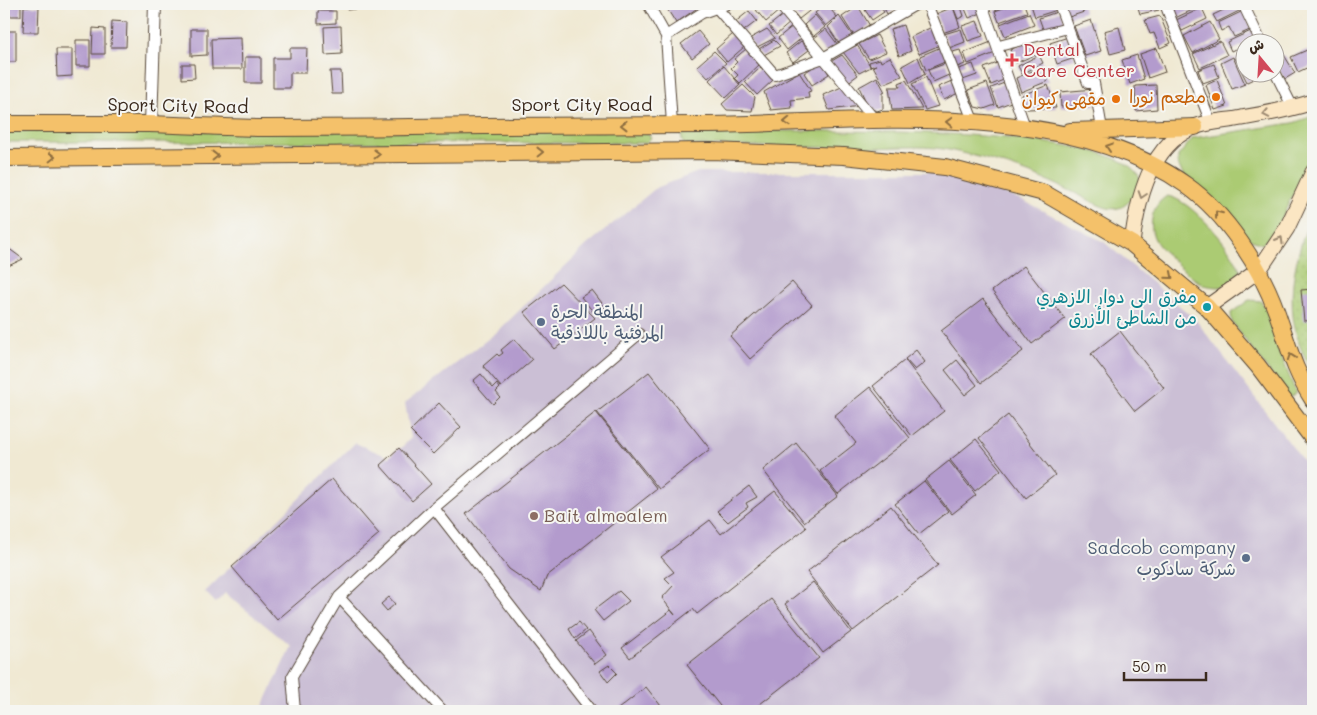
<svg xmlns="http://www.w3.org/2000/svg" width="1317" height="715" font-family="Mali,'Playpen Sans Arabic',sans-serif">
<defs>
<pattern id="park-dots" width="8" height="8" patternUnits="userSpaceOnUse" patternTransform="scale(1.25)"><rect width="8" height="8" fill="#abcb73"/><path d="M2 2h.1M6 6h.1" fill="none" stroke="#94ae63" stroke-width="1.8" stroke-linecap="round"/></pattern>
</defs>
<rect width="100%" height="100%" fill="#f6f6f2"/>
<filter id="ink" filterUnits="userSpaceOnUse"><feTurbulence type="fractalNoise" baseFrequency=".02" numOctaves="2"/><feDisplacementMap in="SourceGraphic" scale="10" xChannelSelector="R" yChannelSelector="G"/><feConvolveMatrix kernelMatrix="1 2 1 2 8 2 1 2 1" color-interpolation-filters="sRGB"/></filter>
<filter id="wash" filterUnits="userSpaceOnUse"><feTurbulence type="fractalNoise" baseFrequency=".0096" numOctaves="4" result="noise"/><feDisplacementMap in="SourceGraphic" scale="20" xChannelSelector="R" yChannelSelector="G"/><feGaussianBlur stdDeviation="1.12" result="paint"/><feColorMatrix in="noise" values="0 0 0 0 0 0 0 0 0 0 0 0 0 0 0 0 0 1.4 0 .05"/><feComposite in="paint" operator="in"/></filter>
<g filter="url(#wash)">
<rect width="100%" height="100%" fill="#f0e9d3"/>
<path fill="#cbbfd5" d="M 698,172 L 939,172 L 1020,199 L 1104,242 L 1195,319 L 1313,474 L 1313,711 L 261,711 L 291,646 L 225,593 L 216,603 L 205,592 L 355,443 L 391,458 L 411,438 L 405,403 L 497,332 L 587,245 L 656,188 Z"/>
<path fill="#abcb73" stroke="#737a48" d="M 1313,116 L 1313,162 L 1291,198 L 1276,232 L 1262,244 L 1243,237 L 1189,184 L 1178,165 L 1178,156 L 1193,138 L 1293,123 Z
M 4,131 L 646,131 L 651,138 L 646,143 L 4,142 Z
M 689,132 C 753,132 1116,120 1139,177 C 1142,183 1139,189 1135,194 C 1119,218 1104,208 1083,197 C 1040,175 991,158 944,149 C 919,145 889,148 864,148 C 805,147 747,146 688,145 L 683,143 L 681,135 Z
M 1167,196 C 1189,198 1235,250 1240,271 C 1235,278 1228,287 1219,287 C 1215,287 1208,286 1204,285 C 1194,281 1163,252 1157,243 C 1147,228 1151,205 1167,196 Z
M 1249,300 L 1261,301 L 1270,315 L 1276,343 L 1296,393 L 1289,398 L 1232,322 L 1231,313 Z"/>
<path fill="url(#park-dots)" stroke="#737a48" d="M 1313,211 L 1313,373 C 1280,320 1291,265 1313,211 Z"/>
<g id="blocks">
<path fill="#b39bcd" d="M 8,4 L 21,4 L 21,16 L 8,16 Z
M 346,4 L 365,4 L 365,8 L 347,10 Z
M 664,4 L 703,4 L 676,23 Z
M 764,4 L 775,4 L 780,10 L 766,22 L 756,10 Z
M 787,4 L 809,4 L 813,8 L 799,19 Z
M 826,4 L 837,17 L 826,26 L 815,13 Z
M 829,4 L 843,4 L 834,11 Z
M 871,4 L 878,4 L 884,12 L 872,20 L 865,10 L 872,6 Z
M 882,4 L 895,4 L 896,9 L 887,14 Z
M 952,4 L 960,4 L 964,16 L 958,19 Z
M 963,4 L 978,4 L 981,13 L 969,18 Z
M 991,4 L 1006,4 L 993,9 Z
M 1014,4 L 1024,4 L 1027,12 L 999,22 L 995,11 Z
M 1035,4 L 1055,4 L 1057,10 L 1035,17 L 1031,5 Z
M 1064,4 L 1082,4 L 1084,12 L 1069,17 Z
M 1137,4 L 1156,4 L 1159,10 L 1140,14 Z
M 1179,4 L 1200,4 L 1201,6 L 1175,18 L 1171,8 Z
M 1206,4 L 1219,4 L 1208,9 Z
M 1236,4 L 1240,4 L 1243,9 L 1217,22 L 1213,15 Z
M 24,6 L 39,6 L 38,32 L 23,32 Z
M 858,6 L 870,26 L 854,36 L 842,17 Z
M 953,7 L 960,27 L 942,33 L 936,14 Z
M 1202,8 L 1207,19 L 1182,31 L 1176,20 Z
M 318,11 L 336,11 L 336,23 L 318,24 Z
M 749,11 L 757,21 L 741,33 L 734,23 Z
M 1060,11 L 1065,25 L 1044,32 L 1039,18 Z
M 1243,11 L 1252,29 L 1234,37 L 1229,27 L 1221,31 L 1218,23 Z
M 1029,13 L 1034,25 L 1005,36 L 1000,24 Z
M 784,14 L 791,22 L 776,35 L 769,26 Z
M 815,15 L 825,27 L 814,36 L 804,25 Z
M 839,16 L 854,38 L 840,45 L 828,27 Z
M 1160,16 L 1171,43 L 1160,48 L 1154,33 L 1150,34 L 1145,20 Z
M 1091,20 L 1101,51 L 1085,56 L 1074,26 Z
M 112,21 L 127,22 L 126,47 L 111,47 Z
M 977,21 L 983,36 L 968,41 L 962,26 Z
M 1210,22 L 1219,39 L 1193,53 L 1184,36 Z
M 794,25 L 803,37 L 787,50 L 778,38 Z
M 903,25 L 911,51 L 899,56 L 890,29 Z
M 341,26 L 342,54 L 325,55 L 324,27 Z
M 932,27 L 940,45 L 919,54 L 911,37 Z
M 1119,27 L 1125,50 L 1110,54 L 1104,31 Z
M 93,28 L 105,29 L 105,54 L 92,54 Z
M 191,29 L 207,29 L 207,55 L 191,56 Z
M 767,29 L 775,38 L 755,48 L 749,39 Z
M 826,29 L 838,45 L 825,52 L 814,38 Z
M 961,29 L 965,42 L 949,48 L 944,34 Z
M 1253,30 L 1259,42 L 1244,42 L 1244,45 L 1231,51 L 1227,42 Z
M 4,31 L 16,31 L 16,62 L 4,62 Z
M 698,31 L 709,44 L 692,58 L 681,44 Z
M 733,34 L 744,47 L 727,62 L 716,49 Z
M 877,35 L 886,52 L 869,59 L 859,44 Z
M 1068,37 L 1075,58 L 1057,64 L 1050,43 Z
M 241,38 L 242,69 L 212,69 L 211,39 Z
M 76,40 L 90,40 L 90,66 L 76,66 Z
M 774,40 L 780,46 L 762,56 L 757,50 Z
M 1031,40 L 1037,54 L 1016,63 L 1010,50 Z
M 801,41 L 809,50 L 793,62 L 786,53 Z
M 1220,41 L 1227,55 L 1200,68 L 1193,54 Z
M 991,42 L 995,53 L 968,64 L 964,53 Z
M 857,45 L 871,67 L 859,73 L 843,52 Z
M 941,47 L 947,61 L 926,70 L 920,56 Z
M 290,48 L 307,48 L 306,73 L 290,73 L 290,88 L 273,88 L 273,58 L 290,58 Z
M 1157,48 L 1165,72 L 1148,78 L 1140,54 Z
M 56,49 L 72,49 L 72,76 L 57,77 Z
M 746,49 L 760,64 L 740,83 L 735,78 L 738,75 L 731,68 L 737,62 L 734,59 Z
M 960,50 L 965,64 L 955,68 L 949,53 Z
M 1307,50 L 1313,65 L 1298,72 L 1291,57 Z
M 714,51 L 726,63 L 708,78 L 697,66 Z
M 1244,54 L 1244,72 L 1268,72 L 1247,82 L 1235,58 Z
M 842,55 L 858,75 L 847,83 L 830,62 Z
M 1039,55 L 1043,63 L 1022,74 L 1018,66 Z
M 1137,55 L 1144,79 L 1130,84 L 1122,60 Z
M 1284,55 L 1295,73 L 1285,79 L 1274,62 Z
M 245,57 L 261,57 L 261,83 L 245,83 Z
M 890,57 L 902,76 L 883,84 L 873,66 L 876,65 L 870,67 L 869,62 L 880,59 L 881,62 Z
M 918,57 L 925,74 L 910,83 L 902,66 Z
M 1233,57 L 1245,84 L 1232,89 L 1221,63 Z
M 821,62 L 829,74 L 812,85 L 804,73 Z
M 1000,62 L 1006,79 L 991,85 L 984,68 Z
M 947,63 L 951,74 L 933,82 L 928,70 Z
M 182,64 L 194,64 L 195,78 L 182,79 Z
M 973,64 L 977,75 L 960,81 L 956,70 Z
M 1214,64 L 1219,77 L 1203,83 L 1198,70 Z
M 724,66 L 740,85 L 726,98 L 709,80 Z
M 761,67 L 773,80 L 757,95 L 745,82 Z
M 1042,67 L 1048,81 L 1021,92 L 1016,78 Z
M 330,71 L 341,71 L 342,94 L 332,94 Z
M 799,72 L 811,91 L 808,92 L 809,98 L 791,100 L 792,108 L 771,110 L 764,92 Z
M 877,77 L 885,92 L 883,93 L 883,109 L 877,111 L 869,108 L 859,87 Z
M 926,77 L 938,106 L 925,110 L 912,84 Z
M 906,80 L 922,109 L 892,110 L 889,87 L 900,87 L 899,83 Z
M 954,80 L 960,92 L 944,100 L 938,87 Z
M 1217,80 L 1227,106 L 1215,110 L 1206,85 Z
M 1007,82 L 1011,102 L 998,107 L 991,88 Z
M 987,83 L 995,105 L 984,109 L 975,107 L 968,90 Z
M 743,85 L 755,97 L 752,111 L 727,110 L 722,104 Z
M 1048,85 L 1056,108 L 1027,109 L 1022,95 Z
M 1156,85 L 1157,109 L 1136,111 L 1135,86 Z
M 844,86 L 860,106 L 829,110 L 823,95 Z
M 1094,89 L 1095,105 L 1061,107 L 1060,92 Z
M 4,245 L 23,259 L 4,268 Z
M 1024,266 L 1065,319 L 1032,344 L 992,291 Z
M 792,282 L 812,305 L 750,359 L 730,336 Z
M 561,283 L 595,318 L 555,349 L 524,312 Z
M 1313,289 L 1313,320 L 1304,321 L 1301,290 Z
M 592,290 L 605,307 L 595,314 L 581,297 Z
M 983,299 L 1023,351 L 981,383 L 941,331 Z
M 1120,331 L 1164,388 L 1135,411 L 1091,354 Z
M 514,339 L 532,360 L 501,387 L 483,366 L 497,354 L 499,356 L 503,353 L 501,350 Z
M 916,350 L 925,362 L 915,370 L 905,359 Z
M 905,360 L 944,411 L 912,436 L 873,386 Z
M 957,360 L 977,385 L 965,395 L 945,370 Z
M 649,372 L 710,449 L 659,489 L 597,412 Z
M 481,374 L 493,388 L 497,384 L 500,388 L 496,392 L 500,397 L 493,404 L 473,381 Z
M 870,387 L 910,438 L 838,494 L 820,471 L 856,443 L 834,416 Z
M 439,403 L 461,427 L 433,454 L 410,431 Z
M 596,412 L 657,489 L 547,576 L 541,591 L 509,569 L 466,514 Z
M 1008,415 L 1055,475 L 1026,498 L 979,438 Z
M 976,439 L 1001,470 L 975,491 L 950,460 Z
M 796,443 L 838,496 L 804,522 L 763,470 Z
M 399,448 L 431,484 L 412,501 L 380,465 Z
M 949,461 L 976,495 L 952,514 L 925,480 Z
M 332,479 L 379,534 L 277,620 L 232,567 Z
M 924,481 L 948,511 L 919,534 L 895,504 Z
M 749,486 L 757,497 L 746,503 L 748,507 L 728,522 L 717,511 Z
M 775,491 L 806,528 L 697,614 L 693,609 L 630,658 L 622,648 L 671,610 L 675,615 L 662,598 L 673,586 L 665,578 L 674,572 L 661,557 L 710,520 L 721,534 Z
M 891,506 L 938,565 L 853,631 L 807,572 Z
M 813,582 L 851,632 L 823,653 L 785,604 Z
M 619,591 L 629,601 L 603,621 L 594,610 Z
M 389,597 L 395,604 L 387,611 L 381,604 Z
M 771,599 L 819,658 L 751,711 L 724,711 L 687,665 Z
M 579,622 L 586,630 L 575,639 L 569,629 Z
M 589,631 L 607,655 L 595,664 L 576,641 Z
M 609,665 L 617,673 L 608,682 L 600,671 Z
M 646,687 L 665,711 L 619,711 L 618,709 Z"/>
</g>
</g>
<g filter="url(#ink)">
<use href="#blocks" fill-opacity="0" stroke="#564739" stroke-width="1"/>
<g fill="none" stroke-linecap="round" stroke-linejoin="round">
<g stroke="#564739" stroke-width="12">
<path id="minor" d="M 648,4 L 666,36 L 672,124
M 779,4 L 874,119
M 927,4 L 974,123
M 982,4 L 1025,127
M 1059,4 L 1088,83 L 1094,83 L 1102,129
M 1165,4 L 1211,123
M 1243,4 L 1261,42
M 716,7 L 775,75 L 823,58 L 917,4
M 666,36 L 702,13 L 727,4
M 999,46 L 1068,28
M 1274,70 L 1293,108
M 434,508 L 592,711
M 339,597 L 443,711
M 295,711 L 292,677 L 339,597 L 434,508 L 639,334"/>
</g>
<g stroke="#564739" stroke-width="14">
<path id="tertiary" d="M 151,124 L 155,4"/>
</g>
<g stroke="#564739" stroke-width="17">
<path id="secondary" d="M 1132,244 C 1137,201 1150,142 1197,126 C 1212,121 1227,121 1242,118 C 1266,114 1290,109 1313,102
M 1207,307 L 1259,270 L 1287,228 L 1313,172"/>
</g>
<g stroke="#564739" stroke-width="18">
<path id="primary" d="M 4,124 C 52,124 101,124 149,124 C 188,125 227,128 266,128 C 339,128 411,127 484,126 C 557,125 630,126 703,125 C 849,124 1060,95 1186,185 C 1226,213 1261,267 1277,313 C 1289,347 1293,369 1313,400
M 1070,131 L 1195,127
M 4,158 L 711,151 L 844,156 L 945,167 L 1044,193 L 1132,244 L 1207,307 L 1258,366 L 1313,439"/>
</g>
<use href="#minor" stroke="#fff" stroke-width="10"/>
<use href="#tertiary" stroke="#fff" stroke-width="12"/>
<use href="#secondary" stroke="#fbe6c3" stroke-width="15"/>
<use href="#primary" stroke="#f4c16a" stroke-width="16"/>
</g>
<defs><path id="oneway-chevron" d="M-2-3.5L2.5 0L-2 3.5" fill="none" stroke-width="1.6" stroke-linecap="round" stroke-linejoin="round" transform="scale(1.25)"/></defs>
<g stroke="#9b8870">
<use href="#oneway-chevron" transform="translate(1266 114) rotate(169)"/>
<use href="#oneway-chevron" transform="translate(1142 195) rotate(108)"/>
<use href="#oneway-chevron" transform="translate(1280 240) rotate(-60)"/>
</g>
<g stroke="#8e6e40">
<use href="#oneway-chevron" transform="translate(787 122) rotate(178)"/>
<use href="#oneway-chevron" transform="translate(949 122) rotate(-177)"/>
<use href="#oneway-chevron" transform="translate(624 125) rotate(180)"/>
<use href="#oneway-chevron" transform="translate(1109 147) rotate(-162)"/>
<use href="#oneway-chevron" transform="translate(540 152) rotate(-1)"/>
<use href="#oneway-chevron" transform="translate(377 154) rotate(-1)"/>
<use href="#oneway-chevron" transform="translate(215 156) rotate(-1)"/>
<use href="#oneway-chevron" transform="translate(52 157) rotate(-1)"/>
<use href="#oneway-chevron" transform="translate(1218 214) rotate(-128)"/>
<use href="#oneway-chevron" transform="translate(1170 276) rotate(40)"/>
<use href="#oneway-chevron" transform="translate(1291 357) rotate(-109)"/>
</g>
</g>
<path fill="#e0444e" stroke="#f6f6f2" stroke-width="2" d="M1009.5 52.5h5v5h5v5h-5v5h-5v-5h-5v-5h5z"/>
<g fill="#e8710a" stroke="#f6f6f2" stroke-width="2">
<circle cx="1216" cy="97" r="5"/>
<circle cx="1116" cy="99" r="5"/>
</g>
<circle fill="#0f9aa8" stroke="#f6f6f2" stroke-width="2" cx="1207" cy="307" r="5"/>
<g fill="#5c6f8a" stroke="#f6f6f2" stroke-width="2">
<circle cx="541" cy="322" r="5"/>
<circle cx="1246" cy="558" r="5"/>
</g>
<circle fill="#8d6e63" stroke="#f6f6f2" stroke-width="2" cx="534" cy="516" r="5"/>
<g text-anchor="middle" stroke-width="4" stroke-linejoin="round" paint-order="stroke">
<g font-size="18" fill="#be3a42" stroke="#f6f6f2" text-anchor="start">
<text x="1023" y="56">Dental<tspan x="1023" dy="21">Care Center</tspan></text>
</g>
<g font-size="18" fill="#c56008" stroke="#f6f6f2" text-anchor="end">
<text x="1206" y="103">مطعم نورا</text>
<text x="1106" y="105">مقهى كيوان</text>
</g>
<g font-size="18" fill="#3b2a1e" stroke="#f6f6f2">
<text x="582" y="111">Sport City Road</text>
<text transform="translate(178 106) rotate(1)" y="6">Sport City Road</text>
</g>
<g font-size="18" fill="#0d838f" stroke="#f6f6f2" text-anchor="end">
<text x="1197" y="303">مفرق الى دوار الازهري<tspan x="1197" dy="21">من الشاطئ الأزرق</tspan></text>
</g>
<g font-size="18" fill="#4e5e75" stroke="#f6f6f2" text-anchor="start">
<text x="551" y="318">المنطقة الحرة<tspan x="551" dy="21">المرفئية باللاذقية</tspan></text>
<text x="1236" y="554" text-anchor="end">Sadcob company<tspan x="1236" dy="21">شركة سادكوب</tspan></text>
</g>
<g font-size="18" fill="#785e54" stroke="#f6f6f2" text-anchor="start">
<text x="544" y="522">Bait almoalem</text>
</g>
</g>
<rect width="1317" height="715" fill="none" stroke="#f6f6f2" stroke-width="20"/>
<g transform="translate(1260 58) rotate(342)"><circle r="24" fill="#f6f6f2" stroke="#aba49d"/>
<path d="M0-4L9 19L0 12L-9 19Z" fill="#d1495b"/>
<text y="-8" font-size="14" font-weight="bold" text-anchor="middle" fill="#3b2a1e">ش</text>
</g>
<path d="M1124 672v8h82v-8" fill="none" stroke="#3b2a1e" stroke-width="2.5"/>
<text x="1132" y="672" font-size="15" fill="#3b2a1e" stroke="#f6f6f2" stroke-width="4" paint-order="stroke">50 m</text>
</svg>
